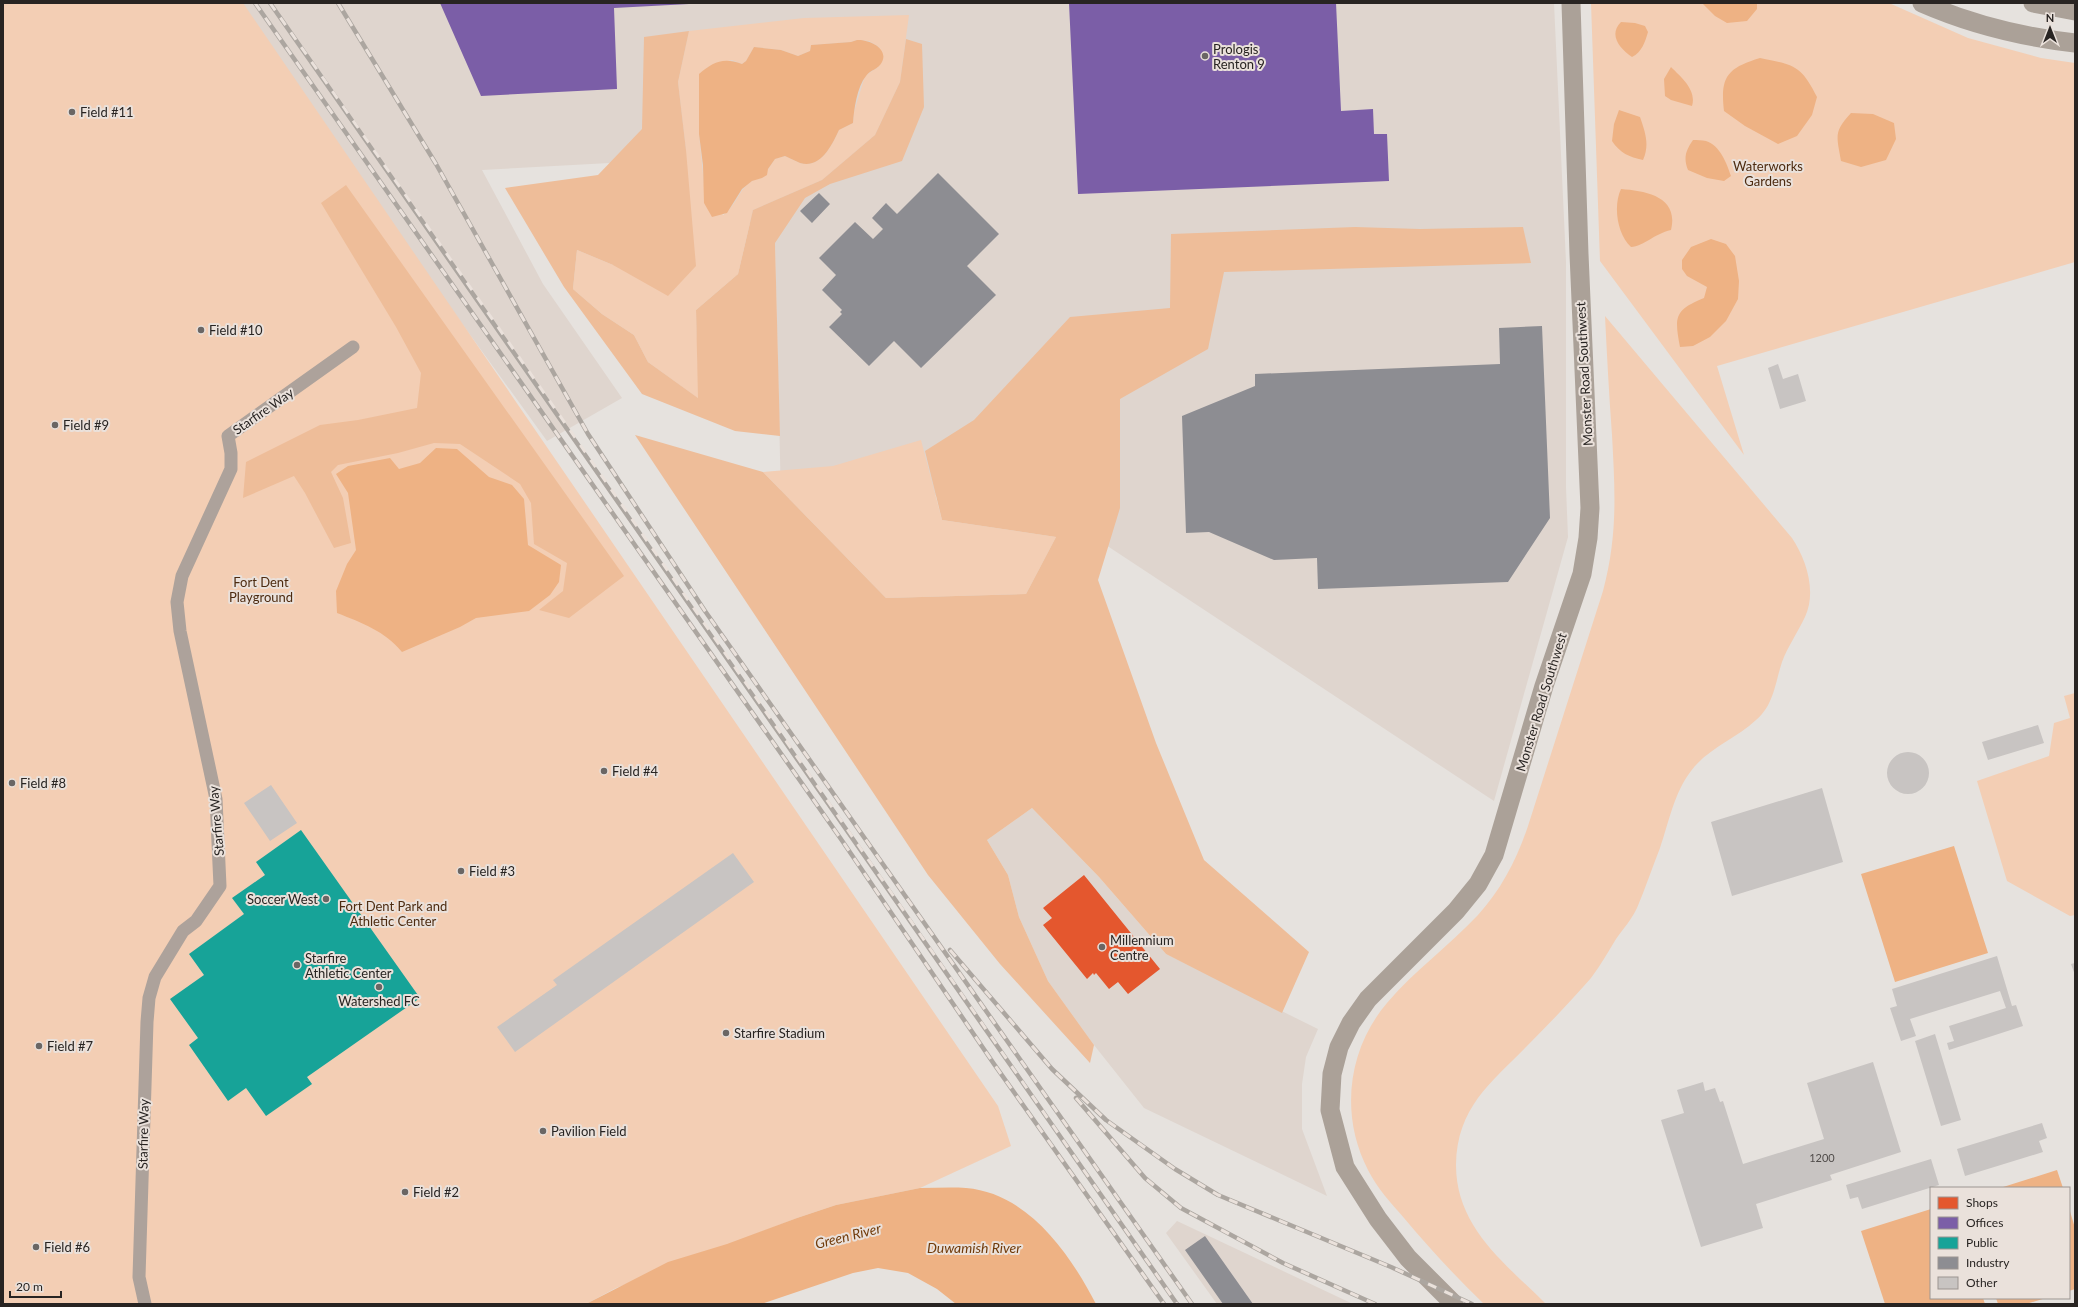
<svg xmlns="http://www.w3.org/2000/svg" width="2078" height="1307" font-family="Lato,sans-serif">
<rect width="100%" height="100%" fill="#e6e2de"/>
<path fill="#dfd5ce" d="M 230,3 L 1554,3 L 1566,262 L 1566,488 L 1568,537 L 1494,801 L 1027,493 L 781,499 L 775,243 L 665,160 L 482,170 L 543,284 L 622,398 L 547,441 Z
M 1032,808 L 1099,877 L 1166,954 L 1318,1029 L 1306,1057 L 1302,1084 L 1302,1129 L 1327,1196 L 1144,1108 L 1094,1045 L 1048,981 L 1019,917 L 1008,875 L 987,840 Z
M 1177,1221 L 1353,1304 L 1217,1304 L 1166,1233 Z"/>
<path fill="#f3ceb4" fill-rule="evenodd" d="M 3,3 L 243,3 L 998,1106 L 1011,1146 L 920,1188 L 836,1205 L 797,1218 L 616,1288 L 586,1304 L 3,1304 Z
M 1591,3 L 1889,3 L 1968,38 L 2041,58 L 2075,63 L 2075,262 L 1717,366 L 1744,455 L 1600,261 Z
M 909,15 L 900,82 L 875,135 L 822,180 L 753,210 L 738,274 L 696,310 L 699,399 L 648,362 L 634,335 L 602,314 L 573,289 L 577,250 L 613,265 L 686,150 L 678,82 L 689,31 L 804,18 ZM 857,40 L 869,41 L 879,47 L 878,67 L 865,76 L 854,112 L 853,123 L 839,130 C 832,145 821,169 800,163 C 795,161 790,158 785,156 L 775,159 L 762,178 C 741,179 738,206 723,215 L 704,185 L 699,134 L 699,75 L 708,67 L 732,60 L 742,64 L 746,61 L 754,47 L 781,50 L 798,56 L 810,51 L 811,45 L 851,42 Z
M 1605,316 L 1792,538 C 1806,559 1817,591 1805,617 C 1798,632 1788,646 1782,662 C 1775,683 1774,705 1756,720 C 1736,739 1708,748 1691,771 C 1674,793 1669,822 1660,848 C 1652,868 1645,889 1637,908 C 1632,919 1623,929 1616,939 C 1608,952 1600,966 1591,978 C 1571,1001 1549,1024 1527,1046 C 1491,1083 1457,1107 1456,1165 C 1456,1228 1506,1264 1546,1304 L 1484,1304 C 1456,1277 1429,1248 1404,1218 C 1391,1203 1377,1188 1368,1170 C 1340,1116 1347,1050 1387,1003 C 1414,971 1449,946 1478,915 C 1501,890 1517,859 1528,826 L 1603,591 C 1618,535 1615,491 1612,435 C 1609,395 1607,356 1605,316 Z
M 921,440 L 942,520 L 1056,537 L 1026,594 L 886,598 L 763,472 L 833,466 Z
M 2075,693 L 2075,915 L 2070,916 L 2007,881 L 1977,781 L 2049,756 L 2054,723 L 2070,718 L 2064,696 Z"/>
<path fill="#eebd99" d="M 689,31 L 678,82 L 686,150 L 696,266 L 668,296 L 613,265 L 577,250 L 573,289 L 602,314 L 634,335 L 648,362 L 698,398 L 696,310 L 738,274 L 753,210 L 822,180 L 875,135 L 900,82 L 906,39 L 922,44 L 924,107 L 902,161 L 830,184 L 805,198 L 775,243 L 780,436 L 735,431 L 642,394 L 564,287 L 505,188 L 598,175 L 642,129 L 644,37 Z
M 346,185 L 624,576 L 569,618 L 539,610 L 563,591 L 567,563 L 534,544 L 531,503 L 520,484 L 460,444 L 434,443 L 398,453 L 338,465 L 331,472 L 343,498 L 351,543 L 334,548 L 305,493 L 294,476 L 243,498 L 246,462 L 320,425 L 358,420 L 417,408 L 421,373 L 396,327 L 321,203 Z
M 1355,227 L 1420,229 L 1523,227 L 1531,263 L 1224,272 L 1208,349 L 1120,399 L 1120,508 L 1098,580 L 1156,743 L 1204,860 L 1309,952 L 1282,1013 L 1166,954 L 1099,877 L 1032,808 L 987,840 L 1008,875 L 1019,917 L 1048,981 L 1094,1045 L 1090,1063 L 1000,964 L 928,875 L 635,435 L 763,472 L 886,598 L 1026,594 L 1056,537 L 942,520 L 925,451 L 974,420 L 1070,317 L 1170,308 L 1171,234 Z"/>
<path fill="#eeb284" d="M 1702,3 L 1757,3 L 1757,9 L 1747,21 L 1727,23 L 1715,16 Z
M 1621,22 L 1635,23 L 1645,26 L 1648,32 C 1645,42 1642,52 1632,57 C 1620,49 1608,35 1621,22 Z
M 857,40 C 868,39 889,48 882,62 C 879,69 870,70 866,76 C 857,87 854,109 853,123 L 839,130 C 832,145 821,169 800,163 C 795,161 790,158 785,156 L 775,159 L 768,169 L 767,175 L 762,178 L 752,181 L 742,189 L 727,213 L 712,217 L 704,203 L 703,165 L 699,134 L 699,74 C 713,62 723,57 742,64 L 746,61 L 754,47 L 781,50 L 798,56 L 810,51 L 811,45 L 851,42 Z
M 1760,58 C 1794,65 1801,65 1817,97 L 1812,115 L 1797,136 L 1778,144 L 1745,126 L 1724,111 C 1720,77 1727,68 1760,58 Z
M 1671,67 C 1681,77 1697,90 1692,106 L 1671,100 L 1665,96 L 1664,79 Z
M 1619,110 L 1640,117 C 1645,132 1650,144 1643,160 C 1629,157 1620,153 1612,141 L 1614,124 Z
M 1851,113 L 1873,114 L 1894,123 L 1896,139 L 1886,160 L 1861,167 L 1841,161 C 1837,137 1833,132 1851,113 Z
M 1693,140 C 1697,140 1702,140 1706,141 C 1720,145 1727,164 1731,176 L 1724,181 L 1707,178 L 1688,170 C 1683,158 1686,150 1693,140 Z
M 1621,189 C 1647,191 1679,197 1671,230 C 1654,234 1644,246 1631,247 C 1617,234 1613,206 1621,189 Z
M 1711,239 L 1726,244 L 1735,256 L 1739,281 L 1738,299 L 1726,321 L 1710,337 L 1693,346 L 1680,347 C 1674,316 1675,310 1704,298 L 1707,287 L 1687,276 L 1682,269 L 1682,260 L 1691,247 Z
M 436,448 L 457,449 L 489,477 L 512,485 L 524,499 L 528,545 L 561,565 L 559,582 L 550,595 L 529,611 L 476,618 L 460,627 L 402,652 C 385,631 362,623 337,613 L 336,591 L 347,564 L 356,550 L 348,493 L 336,474 L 348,466 L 390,458 L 399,469 L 420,463 Z
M 1954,846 L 1988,953 L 1895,982 L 1861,874 Z
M 2057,1170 L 2063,1188 L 2000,1188 Z
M 920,1188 C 935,1188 951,1187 966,1188 C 1028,1193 1070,1254 1096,1304 L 956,1304 L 937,1289 L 908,1273 L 878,1268 L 853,1273 L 761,1304 L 586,1304 L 668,1262 L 727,1244 L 797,1218 L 836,1205 Z
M 2069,1208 L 2075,1228 L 2075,1289 L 2069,1291 Z
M 1931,1209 L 1931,1298 L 1983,1298 L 1985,1304 L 1885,1304 L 1861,1231 Z
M 1996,1298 L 2046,1298 L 2026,1304 L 1998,1304 Z"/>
<path fill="#e4572e" d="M 1084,875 L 1160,969 L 1128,994 L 1118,982 L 1109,989 L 1096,973 L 1094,975 L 1093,973 L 1087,979 L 1043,925 L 1052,918 L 1043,908 Z"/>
<path fill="#7b5ea7" d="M 440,3 L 689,3 L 689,4 L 614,8 L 617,89 L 481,96 Z
M 1069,3 L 1336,3 L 1341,111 L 1373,109 L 1374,134 L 1387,134 L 1389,181 L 1078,194 Z"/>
<path fill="#17a398" d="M 301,830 L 420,998 L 307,1077 L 312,1084 L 266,1116 L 246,1088 L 228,1101 L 189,1045 L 198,1038 L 170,999 L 204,975 L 189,954 L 244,914 L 232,898 L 265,875 L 256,862 Z"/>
<path fill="#8d8d92" d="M 938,173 L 999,234 L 967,266 L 996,295 L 921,368 L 894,341 L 869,366 L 829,327 L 842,314 L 840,312 L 842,310 L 822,290 L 836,275 L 819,258 L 855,222 L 873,239 L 883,229 L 872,218 L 886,203 L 897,214 Z
M 819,193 L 830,204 L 812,223 L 800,211 Z
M 1542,326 L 1550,518 L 1508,582 L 1318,589 L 1317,558 L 1274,560 L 1209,532 L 1186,533 L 1182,416 L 1255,386 L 1255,374 L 1500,364 L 1499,328 Z
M 1205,1236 L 1253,1304 L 1223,1304 L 1185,1250 Z"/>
<path fill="#c8c4c2" d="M 1778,364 L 1783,379 L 1798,374 L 1806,401 L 1780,409 L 1768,368 Z
M 2038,725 L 2044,743 L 1988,760 L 1982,742 Z
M1887 773a21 21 0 1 1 42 0a21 21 0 1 1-42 0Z
M 271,785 L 297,823 L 270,841 L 244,803 Z
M 1822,788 L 1843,862 L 1732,896 L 1711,822 Z
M 733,853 L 754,882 L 515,1052 L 497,1027 L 557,985 L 553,980 Z
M 1997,956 L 2012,1006 L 2016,1005 L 2023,1026 L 1949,1050 L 1947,1043 L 1954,1041 L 1949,1026 L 2006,1008 L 2000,991 L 1910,1019 L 1916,1036 L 1901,1041 L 1890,1008 L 1897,1006 L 1892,989 Z
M 2075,963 L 2075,975 L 2071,964 Z
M 1935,1034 L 1961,1120 L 1941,1126 L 1915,1041 Z
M 1873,1062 L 1901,1152 L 1830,1175 L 1832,1180 L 1756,1204 L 1763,1228 L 1701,1247 L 1661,1120 L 1684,1113 L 1677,1090 L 1703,1082 L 1705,1091 L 1715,1088 L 1720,1102 L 1723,1101 L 1743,1164 L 1824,1139 L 1807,1083 Z
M 2042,1123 L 2047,1138 L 2039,1141 L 2043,1152 L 1965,1176 L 1957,1149 Z
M 1931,1159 L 1939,1185 L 1862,1209 L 1858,1197 L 1850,1199 L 1846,1185 Z"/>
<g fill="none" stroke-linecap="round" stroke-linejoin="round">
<path stroke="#ada29b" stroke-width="13" d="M 145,1304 L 139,1277 L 147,1022 L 149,998 L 155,977 L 183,931 L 196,921 L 220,886 L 216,799 L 180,631 L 177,602 L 182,576 L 231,469 L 231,453 L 228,436 L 353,347"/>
<path stroke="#aba198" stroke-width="19" d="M 1922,3 C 1970,24 2023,37 2075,43
M 2033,3 L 2075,11
M 1454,1304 L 1408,1258 L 1378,1219 L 1345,1167 L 1330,1110 L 1332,1074 L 1339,1047 L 1351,1023 L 1368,999 L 1456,911 L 1478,884 L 1494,855 L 1544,686 L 1582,574 L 1588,538 L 1590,508 L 1579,254 L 1571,3"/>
<g stroke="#aca6a0" stroke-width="4.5">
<path id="rail" d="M 255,3 L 843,842 L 994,1064 L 1164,1304
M 270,3 C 576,435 875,871 1177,1304
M 338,3 L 436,164 L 588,434 L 705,611 L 1192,1304
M 950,950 L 1052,1069 L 1106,1120 L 1175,1169 L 1218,1195 L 1391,1267 L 1472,1304
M 1076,1098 L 1145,1178 L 1181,1208 L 1283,1263 L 1375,1304"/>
</g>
<use href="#rail" stroke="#eae1db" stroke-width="3" stroke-dasharray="9" stroke-linecap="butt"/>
</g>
<g fill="#6a6664" stroke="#eae1db" stroke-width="1.5">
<circle cx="1205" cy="56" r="4"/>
<circle cx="72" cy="112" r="4"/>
<circle cx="201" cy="330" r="4"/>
<circle cx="55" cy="425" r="4"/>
<circle cx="604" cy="771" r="4"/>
<circle cx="12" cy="783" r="4"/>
<circle cx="461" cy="871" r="4"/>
<circle cx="326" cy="899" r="4"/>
<circle cx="1102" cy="947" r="4"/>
<circle cx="297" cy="965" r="4"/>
<circle cx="379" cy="987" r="4"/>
<circle cx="726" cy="1033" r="4"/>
<circle cx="39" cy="1046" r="4"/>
<circle cx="543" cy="1131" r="4"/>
<circle cx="405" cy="1192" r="4"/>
<circle cx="36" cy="1247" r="4"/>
</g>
<g text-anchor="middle" stroke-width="4" stroke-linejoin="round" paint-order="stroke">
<g font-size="11" fill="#504c4a">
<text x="1822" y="1162">1200</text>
</g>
<g font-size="13" fill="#282422" stroke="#eae1db" text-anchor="start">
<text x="1213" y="54">Prologis<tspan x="1213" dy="15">Renton 9</tspan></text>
<text x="80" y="117">Field #11</text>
<text x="209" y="335">Field #10</text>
<text x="63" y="430">Field #9</text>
<text x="612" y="776">Field #4</text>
<text x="20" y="788">Field #8</text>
<text x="469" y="876">Field #3</text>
<text x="318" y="904" text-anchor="end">Soccer West</text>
<text x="1110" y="945">Millennium<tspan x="1110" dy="15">Centre</tspan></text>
<text x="305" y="963">Starfire<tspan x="305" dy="15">Athletic Center</tspan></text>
<text x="379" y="1006" text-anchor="middle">Watershed FC</text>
<text x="734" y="1038">Starfire Stadium</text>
<text x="47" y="1051">Field #7</text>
<text x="551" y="1136">Pavilion Field</text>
<text x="413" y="1197">Field #2</text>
<text x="44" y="1252">Field #6</text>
</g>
<g font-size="13" fill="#4d2b10" stroke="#eae1db">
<text x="1768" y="171">Waterworks<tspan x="1768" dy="15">Gardens</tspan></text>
<text x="261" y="587">Fort Dent<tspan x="261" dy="15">Playground</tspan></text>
<text x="393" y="911">Fort Dent Park and<tspan x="393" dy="15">Athletic Center</tspan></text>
</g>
<g font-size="13" fill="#282422" stroke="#eae1db">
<text transform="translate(1584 374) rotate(-93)" y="5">Monster Road Southwest</text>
<text transform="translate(263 411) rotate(-35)" y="5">Starfire Way</text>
<text transform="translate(1541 702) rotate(-73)" y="5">Monster Road Southwest</text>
<text transform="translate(216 821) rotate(-95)" y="5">Starfire Way</text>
<text transform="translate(143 1134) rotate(-89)" y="5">Starfire Way</text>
</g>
<g font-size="14" font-style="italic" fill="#713b0a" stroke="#eae1db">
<text transform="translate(848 1236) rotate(-14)" y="5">Green River</text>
<text x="974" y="1253">Duwamish River</text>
</g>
</g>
<rect width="2078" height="1307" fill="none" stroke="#282422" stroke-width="8"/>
<rect x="1930" y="1187" width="140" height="112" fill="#eae1db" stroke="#9c9591"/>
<rect x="1938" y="1197" width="20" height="12" fill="#e4572e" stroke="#9c9591"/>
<text x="1966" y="1207" font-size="12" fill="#282422">Shops</text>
<rect x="1938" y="1217" width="20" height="12" fill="#7b5ea7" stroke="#9c9591"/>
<text x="1966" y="1227" font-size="12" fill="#282422">Offices</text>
<rect x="1938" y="1237" width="20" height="12" fill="#17a398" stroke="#9c9591"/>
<text x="1966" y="1247" font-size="12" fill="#282422">Public</text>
<rect x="1938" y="1257" width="20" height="12" fill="#8d8d92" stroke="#9c9591"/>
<text x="1966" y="1267" font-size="12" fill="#282422">Industry</text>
<rect x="1938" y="1277" width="20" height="12" fill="#c8c4c2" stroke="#9c9591"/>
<text x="1966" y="1287" font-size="12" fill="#282422">Other</text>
<g transform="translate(2050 28)" stroke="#eae1db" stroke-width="3" paint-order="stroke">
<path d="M0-3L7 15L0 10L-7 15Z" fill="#282422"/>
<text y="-6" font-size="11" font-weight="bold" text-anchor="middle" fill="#282422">N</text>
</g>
<path d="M10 1291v6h51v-6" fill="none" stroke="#282422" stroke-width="2"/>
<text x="16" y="1291" font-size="12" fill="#282422" stroke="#eae1db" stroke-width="3" paint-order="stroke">20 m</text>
</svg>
